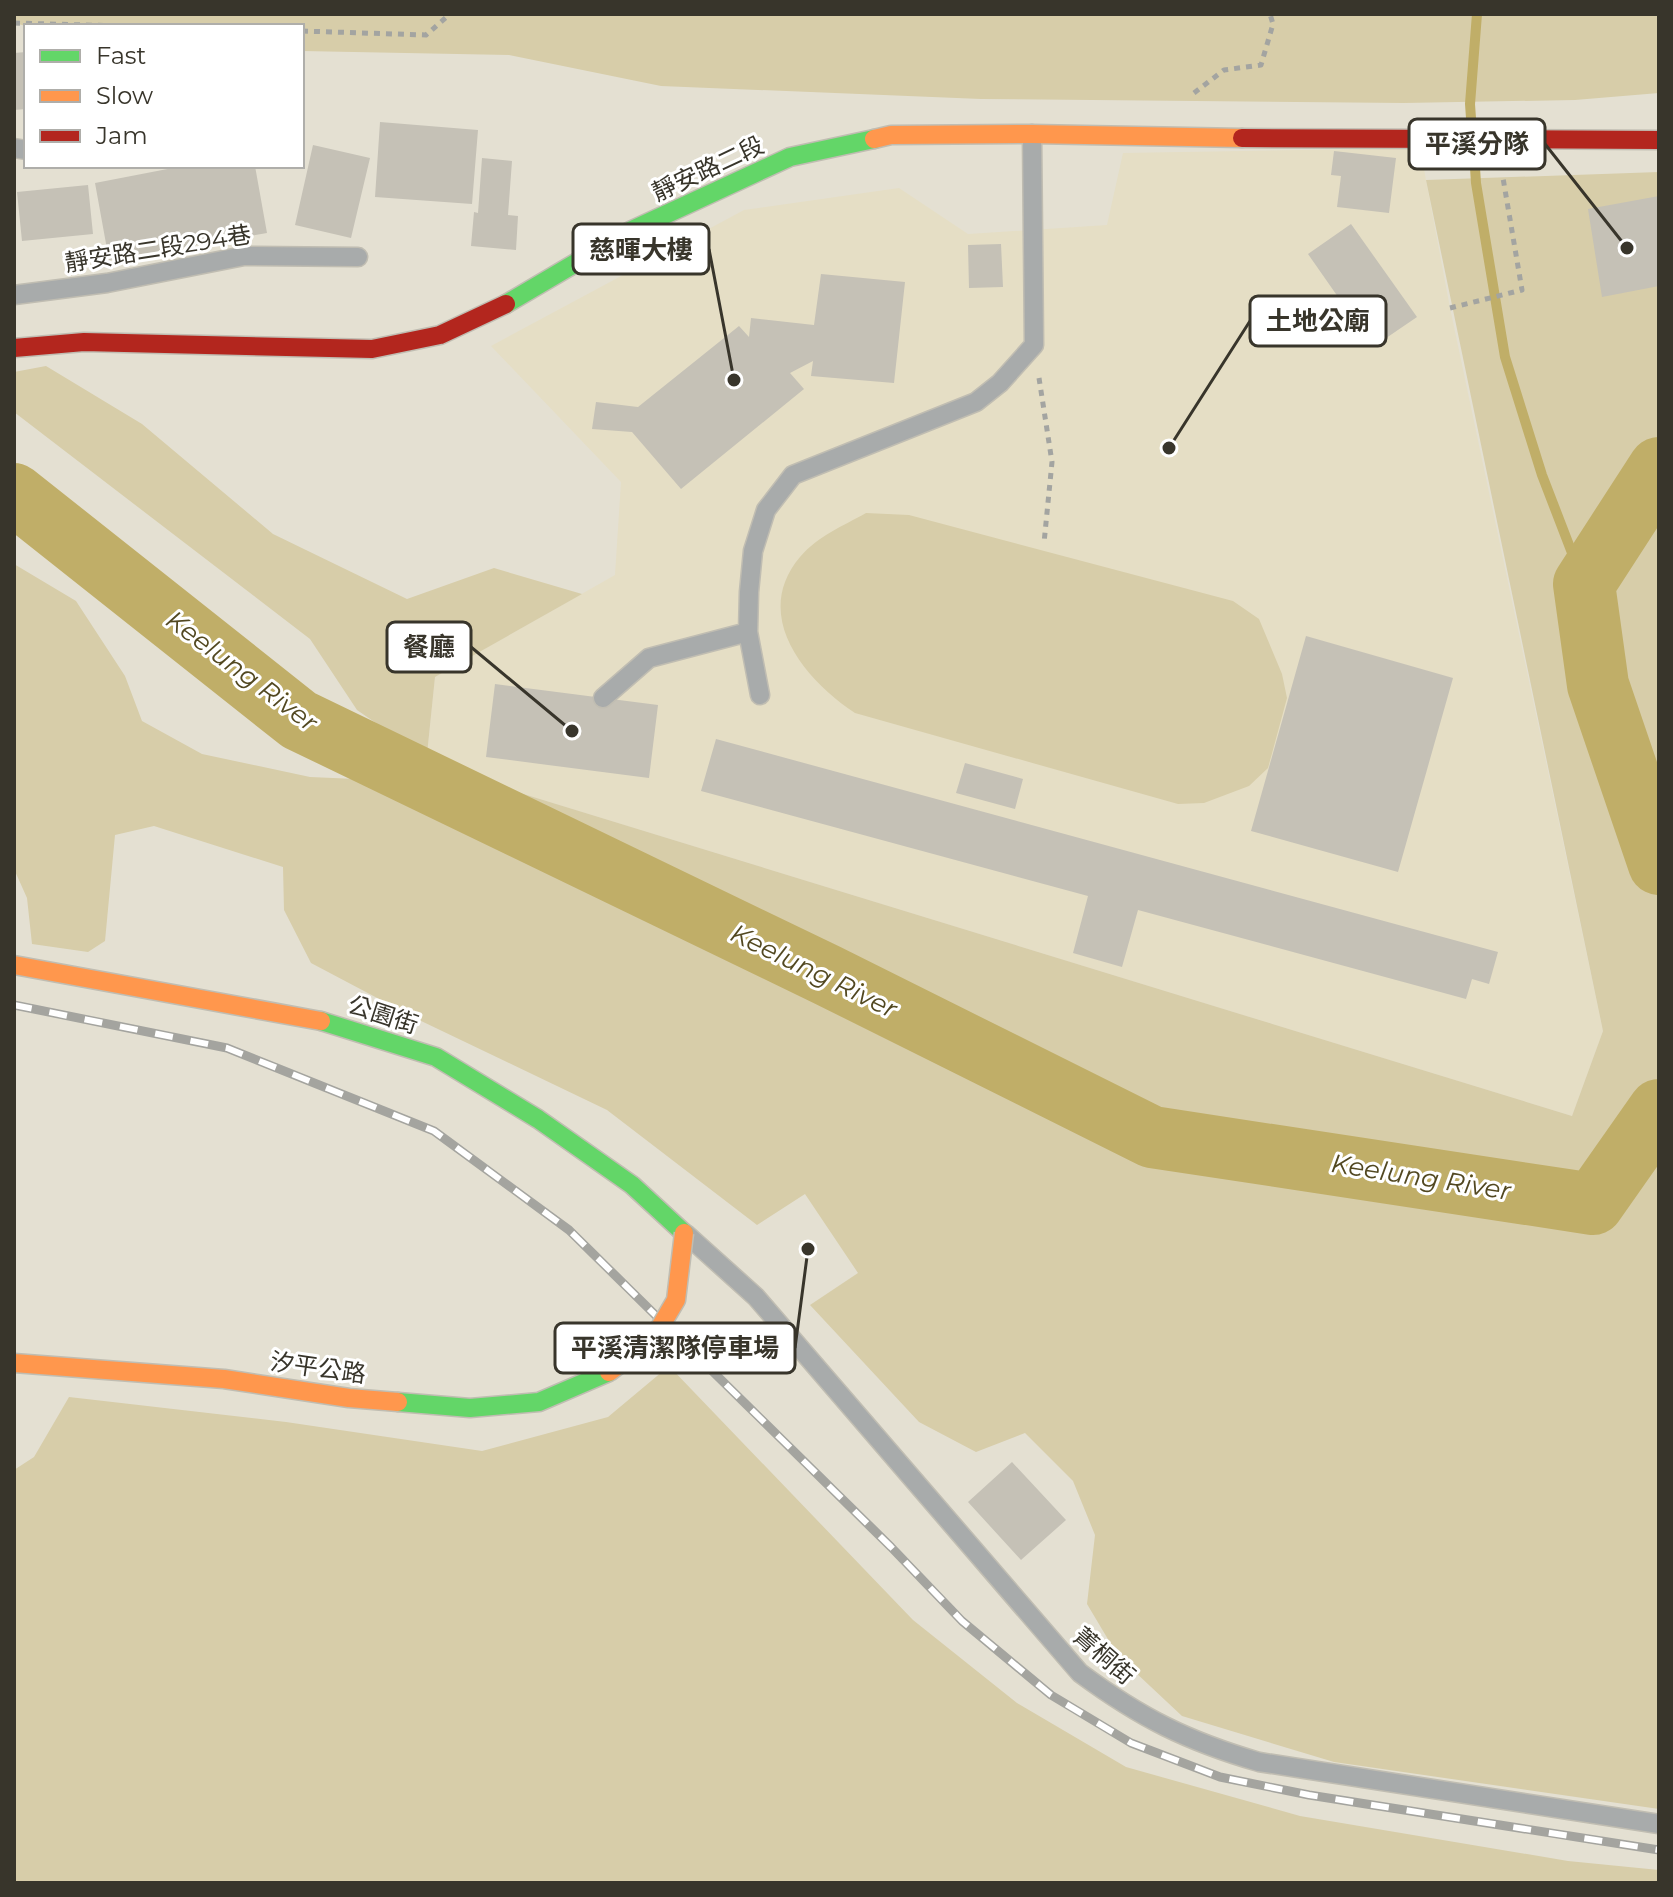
<svg xmlns="http://www.w3.org/2000/svg" width="1673" height="1897" font-family="Montserrat,'Noto Sans TC',sans-serif">
<rect width="100%" height="100%" fill="#e4e0d2"/>
<path fill="#e5dec5" d="M 1420,148 L 1450,308 L 1603,1031 L 1572,1116 L 426,764 L 435,677 L 615,575 L 621,482 L 491,346 L 744,210 L 899,188 L 968,234 L 1107,225 L 1123,153 Z"/>
<path fill="#d7cda9" d="M 14,14 L 1659,14 L 1659,93 L 1575,100 L 1404,103 L 981,99 L 661,86 L 509,55 L 302,51 L 302,26 L 26,26 L 14,23 Z
M 1659,172 L 1659,1809 L 1334,1762 L 1182,1716 L 1118,1656 L 1087,1604 L 1095,1535 L 1073,1481 L 1025,1433 L 976,1452 L 919,1422 L 810,1305 L 858,1273 L 805,1194 L 757,1225 L 607,1110 L 417,1019 L 311,963 L 284,910 L 283,867 L 154,826 L 115,835 L 105,941 L 88,952 L 32,944 L 27,898 L 14,869 L 14,564 L 76,601 L 125,676 L 142,721 L 202,754 L 310,777 L 379,780 L 386,730 L 357,710 L 310,639 L 14,412 L 14,372 L 46,366 L 142,424 L 273,534 L 407,599 L 494,568 L 582,594 L 435,677 L 426,764 L 1572,1116 L 1603,1031 L 1426,180 Z
M 866,513 L 909,515 L 1233,601 L 1259,619 L 1282,674 L 1287,698 L 1268,768 L 1249,786 L 1204,803 L 1178,804 L 855,713 C 804,679 751,615 800,557 C 818,536 843,526 866,513 Z
M 669,1366 L 913,1620 L 1017,1703 L 1126,1767 L 1300,1816 L 1568,1861 L 1659,1870 L 1659,1883 L 14,1883 L 14,1470 L 34,1457 L 69,1397 L 286,1422 L 482,1451 L 608,1417 Z"/>
<g fill="none" stroke-linecap="round" stroke-linejoin="round">
<path stroke="#c0ae68" stroke-width="10" d="M 1472,132 L 1470,104 L 1477,14
M 1474,152 L 1476,183 L 1505,357 L 1542,475 L 1584,584"/>
<path stroke="#c0ae68" stroke-width="62" d="M 1659,468 L 1584,584 L 1598,685 L 1659,864
M 14,494 L 299,720 L 827,975 L 1152,1137 L 1593,1204 L 1659,1110"/>
</g>
<path fill="#c5c1b6" d="M 26,52 L 26,109 L 14,110 L 14,53 Z
M 380,122 L 478,130 L 472,204 L 375,197 Z
M 313,145 L 370,158 L 351,238 L 295,225 Z
M 1334,151 L 1396,158 L 1389,213 L 1337,207 L 1341,176 L 1331,175 Z
M 482,158 L 512,161 L 508,215 L 518,216 L 516,250 L 471,246 L 474,212 L 478,213 Z
M 183,166 L 255,166 L 267,233 L 109,260 L 95,183 Z
M 88,185 L 93,234 L 22,241 L 17,192 Z
M 1659,196 L 1659,286 L 1602,297 L 1588,209 Z
M 1351,224 L 1417,317 L 1373,347 L 1308,254 Z
M 1001,244 L 1003,287 L 969,288 L 968,245 Z
M 821,274 L 905,282 L 894,383 L 811,376 L 813,361 L 790,373 L 804,389 L 681,489 L 632,432 L 592,429 L 596,402 L 638,407 L 739,326 L 749,337 L 751,318 L 814,325 Z
M 1306,636 L 1453,678 L 1398,872 L 1251,831 Z
M 495,684 L 658,705 L 649,778 L 486,757 Z
M 716,739 L 1498,952 L 1489,984 L 1472,979 L 1466,999 L 1138,910 L 1122,967 L 1073,953 L 1088,896 L 701,791 Z
M 965,763 L 1023,779 L 1015,809 L 956,793 Z
M 1012,1462 L 1066,1520 L 1021,1560 L 968,1502 Z"/>
<g fill="none" stroke-linecap="round" stroke-linejoin="round">
<g stroke="#c0bdb2" stroke-width="21">
<path id="lane" d="M 14,148 L 26,150
M 14,295 L 107,283 L 244,256 L 358,257
M 760,695 L 748,632 L 749,592 L 753,551 L 766,510 L 793,475 L 976,402 L 1000,383 L 1034,345 L 1032,134
M 603,698 L 649,658 L 748,632
M 686,1234 L 756,1297 L 1080,1673 C 1141,1718 1187,1741 1259,1762 L 1659,1824"/>
</g>
<g stroke="#c0bdb2" stroke-width="21">
<path id="fast" d="M 506,304 L 630,231 L 790,157 L 874,139
M 321,1021 L 436,1057 L 538,1119 L 632,1185 L 684,1233
M 398,1402 L 470,1408 L 539,1402 L 609,1372"/>
</g>
<g stroke="#c0bdb2" stroke-width="21">
<path id="slow" d="M 874,139 L 891,135 L 1032,134 L 1242,138
M 14,965 L 321,1021
M 14,1363 L 224,1379 L 349,1398 L 398,1402"/>
</g>
<g stroke="#c0bdb2" stroke-width="21">
<path id="jam" d="M 1242,138 L 1659,140
M 14,348 L 84,342 L 372,349 L 440,335 L 506,304"/>
</g>
<path stroke="#a3a4a1" stroke-width="5" stroke-dasharray="6 6" stroke-linecap="butt" d="M 14,23 L 122,26
M 302,31 L 426,35 L 450,14
M 1194,93 L 1224,70 L 1261,65 L 1273,24 L 1270,14
M 1450,308 L 1522,290 L 1503,178
M 1039,378 L 1052,462 L 1044,543"/>
<use href="#lane" stroke="#a8abab" stroke-width="18"/>
<use href="#fast" stroke="#63d668" stroke-width="18"/>
<use href="#slow" stroke="#ff974d" stroke-width="18"/>
<use href="#jam" stroke="#b3261e" stroke-width="18"/>
<g stroke="#a4a49f" stroke-width="9">
<path id="rail" d="M 14,1005 L 227,1048 L 434,1131 L 569,1230 L 891,1547 L 962,1621 L 1051,1695 L 1131,1743 L 1220,1777 L 1309,1795 L 1659,1850"/>
</g>
<use href="#rail" stroke="#fff" stroke-width="6" stroke-dasharray="18" stroke-linecap="butt"/>
<g stroke="#c0bdb2" stroke-width="21" stroke-linecap="butt">
<path id="slow-bridge" d="M 609,1372 L 653,1339 L 676,1300 L 684,1233"/>
</g>
<use href="#slow-bridge" stroke="#ff974d" stroke-width="18"/>
</g>
<g text-anchor="middle" stroke-width="6" stroke-linejoin="round" paint-order="stroke">
<g font-size="24" fill="#38352b" stroke="#fff">
<text transform="translate(708 169) rotate(-25)" y="8">靜安路二段</text>
<text transform="translate(158 249) rotate(-9)" y="8">靜安路二段294巷</text>
<text transform="translate(383 1015) rotate(18)" y="8">公園街</text>
<text transform="translate(318 1368) rotate(8)" y="8">汐平公路</text>
<text transform="translate(1104 1656) rotate(41)" y="8">菁桐街</text>
</g>
<g font-size="26" font-style="italic" fill="#524821" stroke="#fff">
<text transform="translate(242 671) rotate(37)" y="9">Keelung River</text>
<text transform="translate(814 971) rotate(26)" y="9">Keelung River</text>
<text transform="translate(1421 1177) rotate(9)" y="9">Keelung River</text>
</g>
</g>
<path fill="none" stroke="#38352b" stroke-width="3" d="M1627 248L1545 144M734 380L709 249M1169 448L1250 321M572 731L471 647M808 1249L795 1348"/>
<g fill="#38352b" stroke="#fff" stroke-width="3">
<circle cx="1627" cy="248" r="8"/>
<circle cx="734" cy="380" r="8"/>
<circle cx="1169" cy="448" r="8"/>
<circle cx="572" cy="731" r="8"/>
<circle cx="808" cy="1249" r="8"/>
</g>
<g fill="#fff" stroke="#38352b" stroke-width="3">
<rect x="1409" y="119" width="136" height="50" rx="8"/>
<rect x="573" y="224" width="136" height="50" rx="8"/>
<rect x="1250" y="296" width="136" height="50" rx="8"/>
<rect x="387" y="622" width="84" height="50" rx="8"/>
<rect x="555" y="1323" width="240" height="50" rx="8"/>
</g>
<g font-size="26" text-anchor="middle" font-weight="bold" fill="#38352b">
<text x="1477" y="153">平溪分隊</text>
<text x="641" y="259">慈暉大樓</text>
<text x="1318" y="330">土地公廟</text>
<text x="429" y="656">餐廳</text>
<text x="675" y="1357">平溪清潔隊停車場</text>
</g>
<rect width="1673" height="1897" fill="none" stroke="#38352b" stroke-width="32"/>
<rect x="24" y="24" width="280" height="144" fill="#ffffff" stroke="#afaeaa" stroke-width="2"/>
<rect x="40" y="50" width="40" height="12" fill="#63d668" stroke="#afaeaa" stroke-width="2"/>
<text x="96" y="64" font-size="24" fill="#38352b">Fast</text>
<rect x="40" y="90" width="40" height="12" fill="#ff974d" stroke="#afaeaa" stroke-width="2"/>
<text x="96" y="104" font-size="24" fill="#38352b">Slow</text>
<rect x="40" y="130" width="40" height="12" fill="#b3261e" stroke="#afaeaa" stroke-width="2"/>
<text x="96" y="144" font-size="24" fill="#38352b">Jam</text>
</svg>
